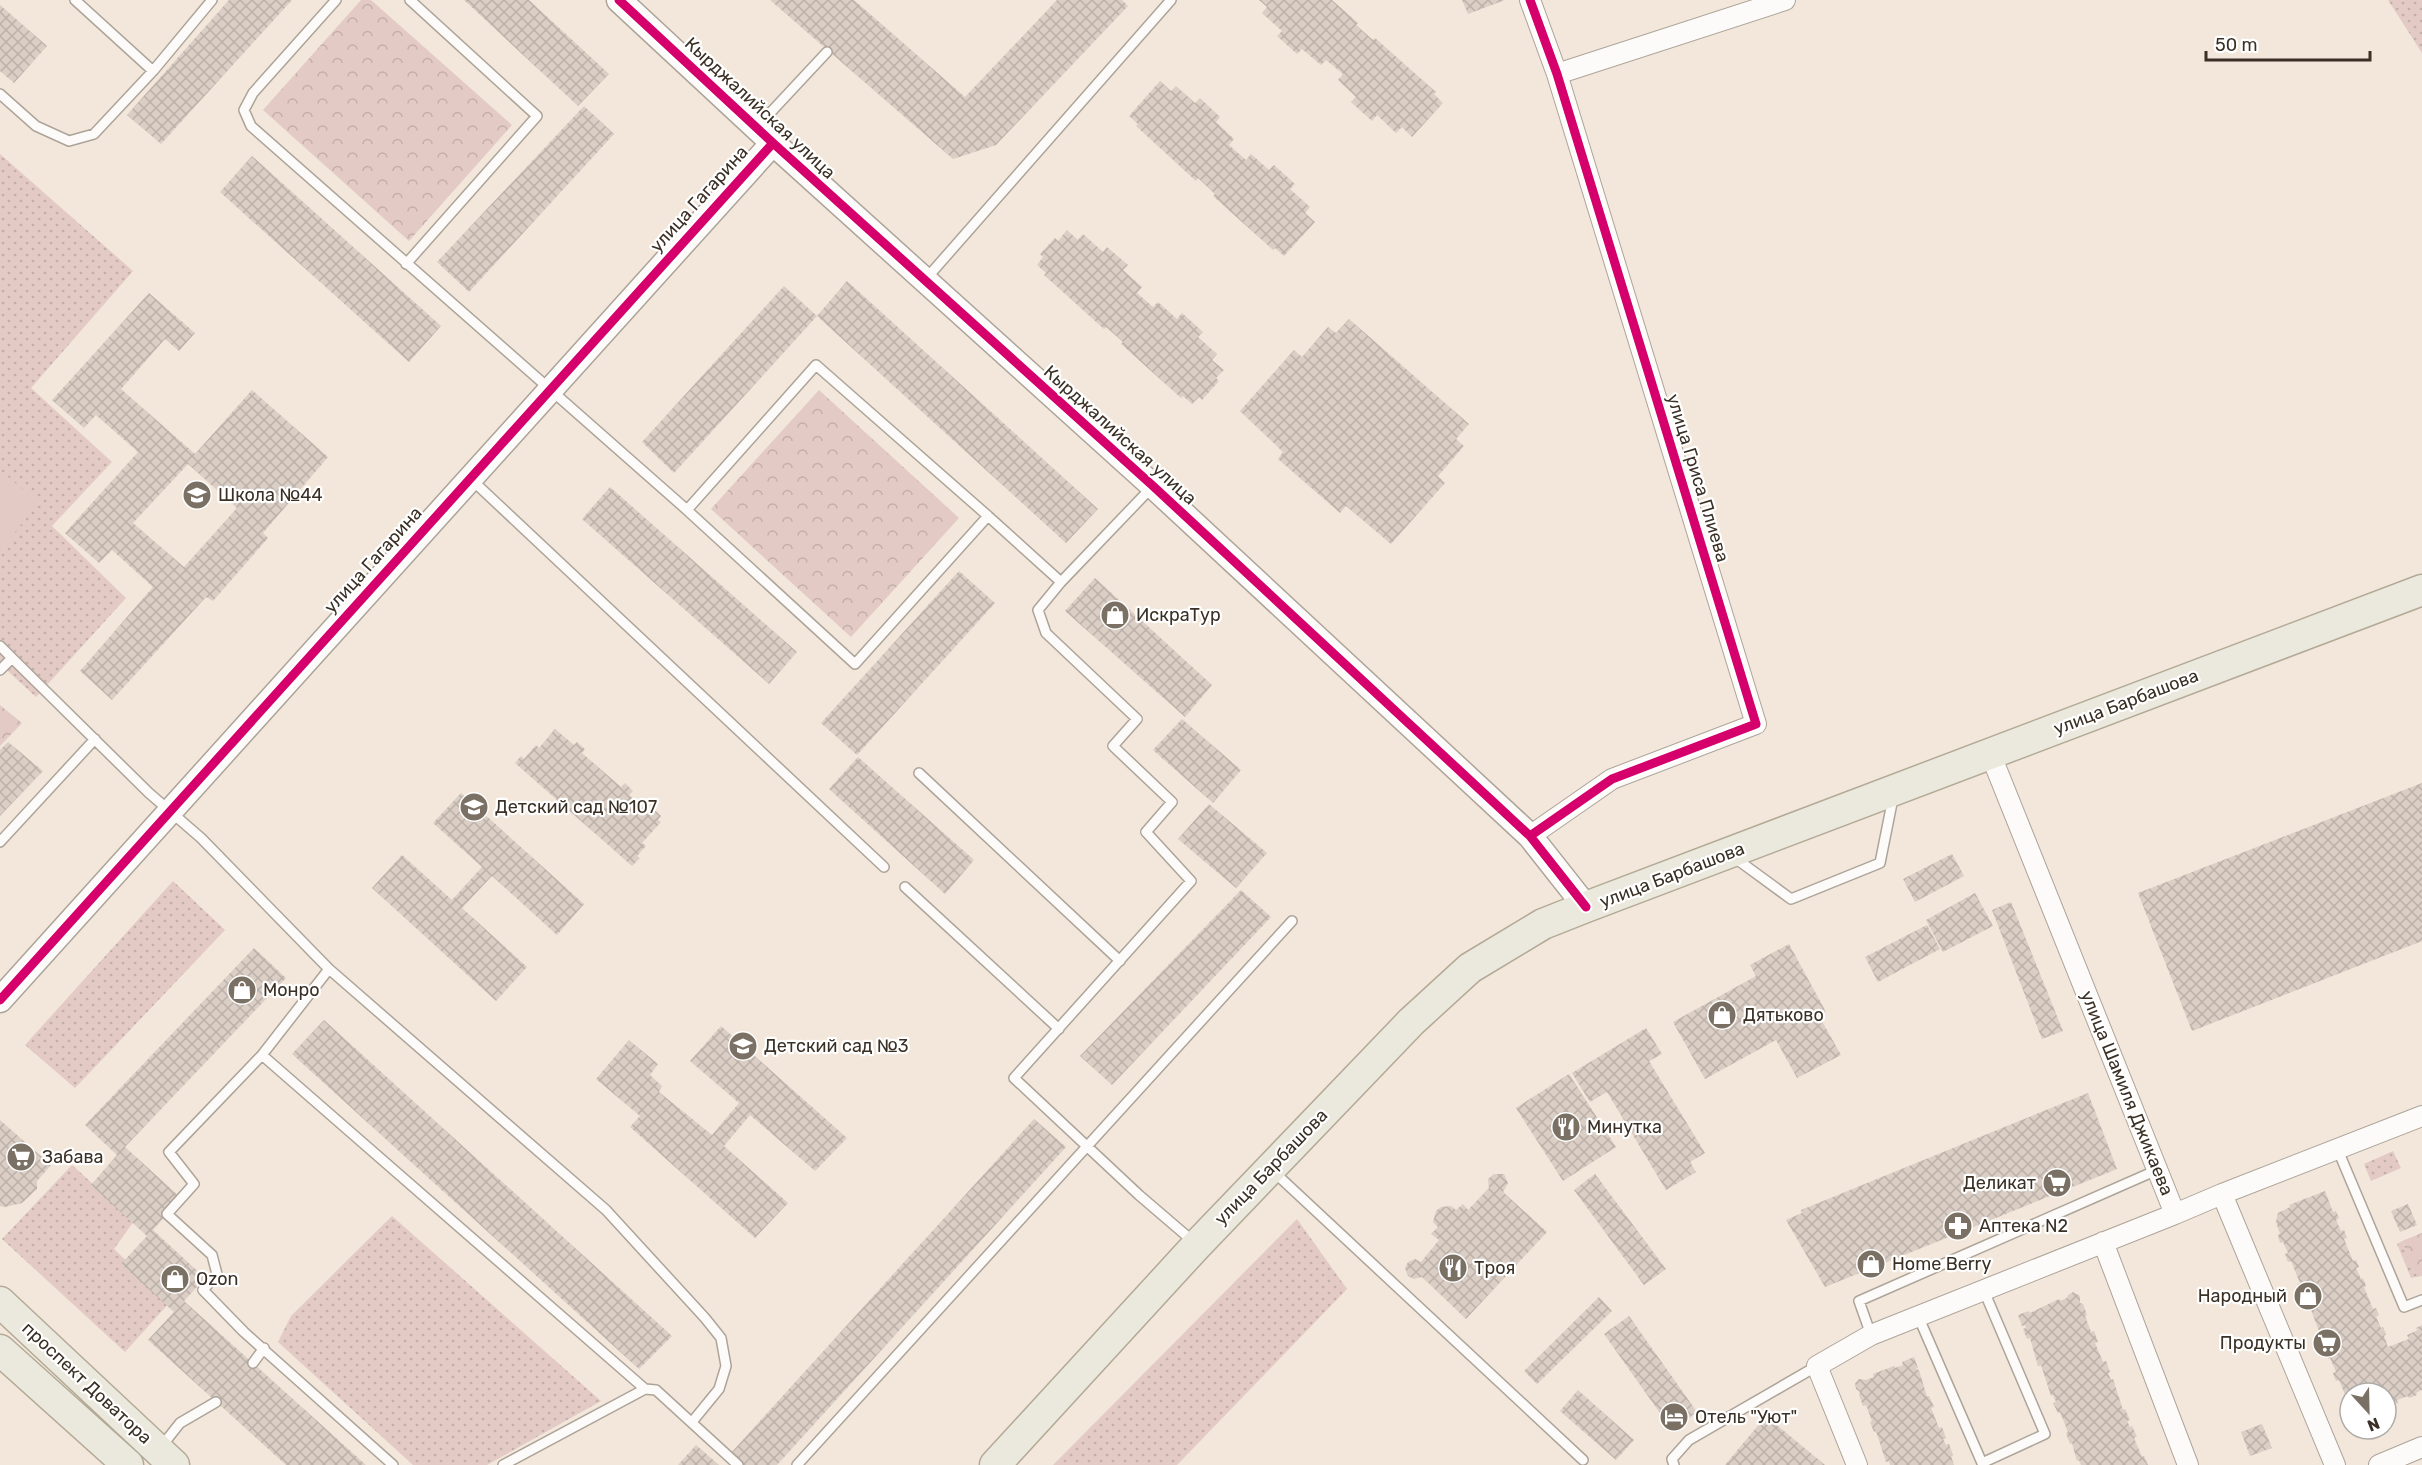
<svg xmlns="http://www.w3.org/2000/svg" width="2422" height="1465" font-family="Rubik,sans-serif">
<defs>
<pattern id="grass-dots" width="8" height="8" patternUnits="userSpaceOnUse" patternTransform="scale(1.5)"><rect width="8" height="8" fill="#e3cac5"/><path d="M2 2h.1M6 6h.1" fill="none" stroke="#c4aea9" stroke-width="1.8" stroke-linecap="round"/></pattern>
<pattern id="forest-crowns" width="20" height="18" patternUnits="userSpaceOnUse" patternTransform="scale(1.5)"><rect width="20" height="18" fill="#e3cac5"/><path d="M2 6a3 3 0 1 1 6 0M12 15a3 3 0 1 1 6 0" fill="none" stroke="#c4aea9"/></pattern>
<pattern id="building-cross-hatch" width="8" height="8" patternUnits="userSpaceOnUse" patternTransform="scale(1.5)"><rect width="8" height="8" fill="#dacec5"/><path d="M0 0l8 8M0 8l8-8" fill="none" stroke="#bcb1a9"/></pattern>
</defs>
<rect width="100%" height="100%" fill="#f2e7da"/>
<path fill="url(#grass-dots)" d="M 2388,0 L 2422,0 L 2422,53 Z
M 0,154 L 133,271 L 31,388 L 112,462 L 52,526 L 126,598 L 36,697 L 0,664 Z
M 173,881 L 225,930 L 75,1088 L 25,1045 Z
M 2393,1151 L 2401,1168 L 2371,1181 L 2364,1164 Z
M 72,1165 L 134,1221 L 114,1249 L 170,1302 L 125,1352 L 2,1239 Z
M 392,1216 L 601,1401 L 487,1465 L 413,1465 L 278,1342 L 291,1316 Z
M 1297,1219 L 1347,1289 L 1177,1465 L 1053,1465 Z
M 2402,1241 L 2415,1273 L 2422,1271 L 2422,1276 L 2411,1278 L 2397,1244 Z"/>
<path fill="url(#forest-crowns)" d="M 361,0 L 371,0 L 512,125 L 409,241 L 263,110 Z
M 819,390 L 959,518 L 851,637 L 711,509 Z
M 0,705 L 22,723 L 0,746 Z
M 2422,1233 L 2422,1271 L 2415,1274 L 2402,1241 Z"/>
<path fill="#e3cac5" d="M 0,470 L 39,503 L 0,550 Z"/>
<path fill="url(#building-cross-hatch)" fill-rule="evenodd" d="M 229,0 L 292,0 L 161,144 L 127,115 Z
M 464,0 L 529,0 L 609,74 L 578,106 Z
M 770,0 L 854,0 L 965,97 L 1057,0 L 1122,0 L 1128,6 L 996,145 L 953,159 Z
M 1259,0 L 1332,0 L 1358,23 L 1356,25 L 1373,40 L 1375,38 L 1436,92 L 1434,94 L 1443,103 L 1412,137 L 1402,127 L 1396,133 L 1377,115 L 1372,121 L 1351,102 L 1356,97 L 1338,80 L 1343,74 L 1326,60 L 1321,65 L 1302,49 L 1297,54 L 1277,36 L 1282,31 L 1262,13 L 1267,7 Z
M 1462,0 L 1505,0 L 1468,14 Z
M 0,5 L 47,46 L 14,83 L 0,71 Z
M 1160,81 L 1171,91 L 1176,86 L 1195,103 L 1200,98 L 1220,117 L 1216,122 L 1234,139 L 1229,145 L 1246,160 L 1251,154 L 1269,170 L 1274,165 L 1295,184 L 1290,189 L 1310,207 L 1305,213 L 1315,222 L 1284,256 L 1275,248 L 1273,250 L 1213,196 L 1215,194 L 1198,178 L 1196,181 L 1136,126 L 1138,124 L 1129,116 Z
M 584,106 L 614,134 L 469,292 L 437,262 Z
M 252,156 L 441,326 L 409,362 L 220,192 Z
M 1067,230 L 1078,240 L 1083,234 L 1103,252 L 1107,247 L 1128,265 L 1123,270 L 1142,287 L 1137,293 L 1153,307 L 1158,302 L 1177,319 L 1182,313 L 1203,332 L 1198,337 L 1217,354 L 1212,360 L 1224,370 L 1216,378 L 1219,381 L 1202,400 L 1199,397 L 1192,404 L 1183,396 L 1181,398 L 1121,344 L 1123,342 L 1106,327 L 1104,329 L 1044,275 L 1046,273 L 1037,265 L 1043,257 L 1040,254 L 1055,238 L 1058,241 Z
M 847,281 L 1098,509 L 1066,543 L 817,316 Z
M 784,286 L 817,316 L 674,473 L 642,442 Z
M 149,293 L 195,333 L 179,351 L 165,339 L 121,389 L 195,454 L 252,390 L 328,457 L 263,533 L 268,538 L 213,601 L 206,597 L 112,700 L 80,671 L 153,587 L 112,550 L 99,563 L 65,533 L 138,452 L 96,415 L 84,428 L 52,400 ZM 188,464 L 237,508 L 184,567 L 133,523 Z
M 1349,319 L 1469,424 L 1456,439 L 1464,446 L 1438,476 L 1445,483 L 1391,544 L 1346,506 L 1340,513 L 1278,459 L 1283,452 L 1240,411 L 1294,350 L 1302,357 L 1328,327 L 1336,333 Z
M 610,487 L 797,652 L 769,684 L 582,519 Z
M 959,571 L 995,603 L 857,755 L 821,723 Z
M 1095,578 L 1212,685 L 1185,717 L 1065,611 Z
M 1182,719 L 1241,770 L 1213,803 L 1153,750 Z
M 555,729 L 574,745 L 577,742 L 585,749 L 582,753 L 621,787 L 625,783 L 633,791 L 629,795 L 650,813 L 654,809 L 661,816 L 658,820 L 661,822 L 642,843 L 646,846 L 637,856 L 640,858 L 632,866 L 515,763 L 521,756 L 524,759 L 536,745 L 539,748 Z
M 8,742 L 43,771 L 0,816 L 0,750 Z
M 858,757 L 974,860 L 945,894 L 829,789 Z
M 2422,783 L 2422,941 L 2192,1031 L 2138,893 Z
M 461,793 L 584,904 L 557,935 L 492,876 L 462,908 L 527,967 L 496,1001 L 372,888 L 402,855 L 452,900 L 482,867 L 433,823 Z
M 1209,804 L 1267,853 L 1236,888 L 1178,839 Z
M 1952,854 L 1964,876 L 1915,902 L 1903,879 Z
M 1241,890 L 1271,917 L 1112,1085 L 1080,1056 Z
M 1975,893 L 1993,926 L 1943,952 L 1926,920 Z
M 2011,902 L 2063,1031 L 2042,1039 L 1992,910 Z
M 1927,925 L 1940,949 L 1878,982 L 1865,957 Z
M 1789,944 L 1826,1012 L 1819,1016 L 1841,1055 L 1797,1078 L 1776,1040 L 1705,1079 L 1673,1022 L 1756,976 L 1750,965 Z
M 254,948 L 286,978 L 125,1147 L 181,1198 L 153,1230 L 205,1278 L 184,1301 L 366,1465 L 286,1465 L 148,1340 L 174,1312 L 121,1264 L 147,1236 L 91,1185 L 117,1155 L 85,1125 Z
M 324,1020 L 672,1336 L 639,1369 L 292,1054 Z
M 721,1026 L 847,1138 L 815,1171 L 750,1115 L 724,1146 L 788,1203 L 755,1238 L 630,1127 L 640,1116 L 596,1079 L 629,1040 L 658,1064 L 650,1075 L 662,1086 L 659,1092 L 712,1135 L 739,1103 L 690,1061 Z
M 1646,1028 L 1662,1054 L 1649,1061 L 1705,1153 L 1690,1162 L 1696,1172 L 1666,1190 L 1607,1092 L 1590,1102 L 1572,1073 Z
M 1569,1074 L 1616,1147 L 1563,1181 L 1516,1108 Z
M 2088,1093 L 2117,1169 L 1825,1287 L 1786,1220 L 1802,1213 L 1801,1210 Z
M 1034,1119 L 1066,1147 L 777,1465 L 744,1465 L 731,1453 Z
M 0,1120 L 51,1165 L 37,1181 L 37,1189 L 22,1203 L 5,1207 L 0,1206 Z
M 1494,1174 L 1504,1174 L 1508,1183 L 1503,1192 L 1547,1232 L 1466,1319 L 1422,1277 L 1414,1279 L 1408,1276 L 1405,1268 L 1408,1262 L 1415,1259 L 1421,1262 L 1439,1240 L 1431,1234 L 1438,1227 L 1433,1222 L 1436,1211 L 1441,1207 L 1451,1206 L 1456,1210 L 1463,1204 L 1468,1210 L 1489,1188 L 1488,1179 Z
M 1595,1174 L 1666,1269 L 1644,1285 L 1574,1190 Z
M 2325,1191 L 2333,1212 L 2336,1211 L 2339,1218 L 2336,1220 L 2341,1231 L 2344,1230 L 2347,1238 L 2344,1239 L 2353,1261 L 2356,1260 L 2359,1267 L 2356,1268 L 2361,1279 L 2363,1278 L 2366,1286 L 2364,1287 L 2373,1309 L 2376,1308 L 2379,1315 L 2376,1317 L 2381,1328 L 2383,1327 L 2386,1334 L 2384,1336 L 2388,1347 L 2409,1339 L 2407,1335 L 2418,1330 L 2416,1328 L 2422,1325 L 2422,1390 L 2416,1393 L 2417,1395 L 2409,1398 L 2408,1396 L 2397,1400 L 2398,1403 L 2391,1406 L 2390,1403 L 2386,1405 L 2386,1393 L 2350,1393 L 2350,1407 L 2339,1380 L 2336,1381 L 2333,1373 L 2336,1372 L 2330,1358 L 2328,1359 L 2325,1352 L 2327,1351 L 2322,1339 L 2320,1340 L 2317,1332 L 2319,1331 L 2311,1310 L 2308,1311 L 2305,1303 L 2308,1302 L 2303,1291 L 2300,1292 L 2297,1284 L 2300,1283 L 2291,1261 L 2288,1262 L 2285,1254 L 2288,1253 L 2283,1242 L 2280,1243 L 2278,1235 L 2280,1234 L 2276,1222 L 2278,1213 L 2290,1207 L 2289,1205 Z
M 2408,1204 L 2417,1225 L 2400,1232 L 2391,1211 Z
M 2073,1292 L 2080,1296 L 2080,1303 L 2083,1304 L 2087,1315 L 2085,1316 L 2091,1332 L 2094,1331 L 2098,1342 L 2095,1343 L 2103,1362 L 2106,1361 L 2110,1372 L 2108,1373 L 2111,1380 L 2113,1379 L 2123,1410 L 2125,1409 L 2130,1420 L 2127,1421 L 2130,1427 L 2132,1426 L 2137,1437 L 2134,1438 L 2142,1457 L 2144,1456 L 2148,1465 L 2081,1465 L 2079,1460 L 2077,1461 L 2072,1443 L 2070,1444 L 2066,1433 L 2068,1432 L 2060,1412 L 2058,1413 L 2053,1403 L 2056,1402 L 2053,1395 L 2051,1396 L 2041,1365 L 2038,1366 L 2030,1338 L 2027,1339 L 2023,1329 L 2026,1328 L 2025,1325 L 2022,1326 L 2018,1315 L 2029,1311 L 2030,1313 L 2059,1299 L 2060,1301 L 2067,1298 L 2068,1295 Z
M 1599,1297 L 1612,1311 L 1537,1384 L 1524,1371 Z
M 1629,1316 L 1697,1412 L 1672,1430 L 1604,1334 Z
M 1914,1357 L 1918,1368 L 1915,1369 L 1919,1370 L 1927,1397 L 1929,1396 L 1934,1407 L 1931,1408 L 1939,1428 L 1942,1427 L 1946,1438 L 1943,1439 L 1946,1445 L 1949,1444 L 1953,1455 L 1951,1456 L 1954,1465 L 1890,1465 L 1889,1461 L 1886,1462 L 1876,1431 L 1874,1432 L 1870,1422 L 1872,1421 L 1866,1405 L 1863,1406 L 1859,1395 L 1860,1392 L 1856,1389 L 1855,1383 L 1859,1379 L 1866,1380 L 1874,1377 L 1873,1374 L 1894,1366 L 1895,1368 L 1903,1365 L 1902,1362 Z
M 1578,1390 L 1634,1440 L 1616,1460 L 1560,1411 Z
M 1766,1416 L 1825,1465 L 1725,1465 Z
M 2262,1424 L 2272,1448 L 2250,1456 L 2241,1432 Z
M 696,1445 L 719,1465 L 678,1465 Z"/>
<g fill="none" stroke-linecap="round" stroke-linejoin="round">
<g stroke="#ada499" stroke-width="12">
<path id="service" d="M 75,0 L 153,71
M 336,0 L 253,93 L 244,110 L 251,126 L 687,510 L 855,664 L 988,516 L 1061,582 L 1152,487
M 0,94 L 36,126 L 69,141 L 94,134 L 153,71 L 212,0
M 755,126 L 771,112 L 827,52
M 406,264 L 537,116 L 410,0
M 925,280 L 1171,0
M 472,480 L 884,867
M 687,510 L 816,365 L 988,516
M 1061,582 L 1038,610 L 1046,633 L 1137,719 L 1113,746 L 1172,802 L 1146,832 L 1191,881 L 1014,1078 L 1139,1195 L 1195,1243
M 0,646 L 12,658
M 0,670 L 12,658 L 149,793 L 201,838 L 329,969 L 262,1055 L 169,1152 L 194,1184 L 167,1214 L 212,1255 L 217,1274 L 203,1290 L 244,1332 L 393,1465
M 919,773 L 1120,961
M 0,842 L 95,739
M 1735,858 L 1791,899 L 1880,863 L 1893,798
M 905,887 L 1059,1029
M 329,969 L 606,1210 L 705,1318 L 721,1338 L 726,1366 L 719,1389 L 692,1422
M 262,1055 L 645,1389
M 2337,1148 L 2404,1307 L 2422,1300
M 1274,1172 L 1583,1460
M 1918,1316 L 1982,1463 L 2045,1434 L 1984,1291
M 1871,1335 L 1859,1301 L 2157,1170
M 253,1363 L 264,1348
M 161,1447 L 180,1423 L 216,1402
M 503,1465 L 645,1389 L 656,1390 L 738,1465
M 797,1465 L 1292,921
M 1674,1465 L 1672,1459 L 1689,1440 L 1817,1366"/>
</g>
<g stroke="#ada499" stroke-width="22">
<path id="minor" d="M 1557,74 L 1785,0
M 1990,753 L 2175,1214 L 2222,1194 L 2335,1465
M 1530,836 L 1612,779 L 1756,724 L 1557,74 L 1530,0
M 2222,1194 L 2422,1116
M 2103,1242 L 2188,1465
M 1857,1465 L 1817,1366 L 1871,1335 L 2175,1214
M 2379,1465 L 2422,1447"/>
</g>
<g stroke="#ada499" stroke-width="27">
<path id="tertiary" d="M 619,0 L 773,143 L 1153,486 L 1530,836 L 1586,907
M 0,1000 L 773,143"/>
</g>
<g stroke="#b3aa96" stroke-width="33">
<path id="primary" d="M 0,1302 L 174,1465
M 0,1350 L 128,1465
M 995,1465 L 1197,1245 L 1411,1022 L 1470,968 L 1543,924 L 1586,907 L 2422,590"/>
</g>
<use href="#service" stroke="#fdfbf9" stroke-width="9"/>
<use href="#minor" stroke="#fdfbf9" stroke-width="20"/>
<use href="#tertiary" stroke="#fdfbf9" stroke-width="24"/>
<use href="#primary" stroke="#ebe8de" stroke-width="30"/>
<g stroke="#fff" stroke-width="13">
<path id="cycleway" d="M 619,0 L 773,143 L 1153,486 L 1530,836 L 1586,907
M 1530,836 L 1612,779 L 1756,724 L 1557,74 L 1530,0
M 0,1000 L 773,143"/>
</g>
<use href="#cycleway" stroke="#d6006c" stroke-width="9"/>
</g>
<defs>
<g id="school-disc" transform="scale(1.5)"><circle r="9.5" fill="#7a7064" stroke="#fff"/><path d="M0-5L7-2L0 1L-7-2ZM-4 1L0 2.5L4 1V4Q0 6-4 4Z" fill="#fff"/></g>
<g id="shop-disc" transform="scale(1.5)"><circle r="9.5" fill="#7a7064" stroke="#fff"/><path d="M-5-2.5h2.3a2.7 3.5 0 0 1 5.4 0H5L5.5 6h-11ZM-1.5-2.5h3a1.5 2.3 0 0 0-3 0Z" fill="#fff"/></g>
<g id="restaurant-disc" transform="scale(1.5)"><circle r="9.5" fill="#7a7064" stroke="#fff"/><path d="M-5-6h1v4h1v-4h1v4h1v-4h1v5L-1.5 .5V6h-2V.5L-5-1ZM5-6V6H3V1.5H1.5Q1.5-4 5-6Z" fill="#fff"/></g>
<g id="supermarket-disc" transform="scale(1.5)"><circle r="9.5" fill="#7a7064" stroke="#fff"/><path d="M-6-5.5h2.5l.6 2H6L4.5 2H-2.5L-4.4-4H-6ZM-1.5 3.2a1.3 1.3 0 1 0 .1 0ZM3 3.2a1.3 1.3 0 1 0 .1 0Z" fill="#fff"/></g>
<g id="pharmacy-disc" transform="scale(1.5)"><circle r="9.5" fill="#7a7064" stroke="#fff"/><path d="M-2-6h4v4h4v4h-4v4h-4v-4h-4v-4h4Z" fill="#fff"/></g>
<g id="hotel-disc" transform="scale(1.5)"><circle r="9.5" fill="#7a7064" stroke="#fff"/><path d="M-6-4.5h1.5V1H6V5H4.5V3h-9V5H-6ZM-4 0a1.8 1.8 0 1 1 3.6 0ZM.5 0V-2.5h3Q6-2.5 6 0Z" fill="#fff"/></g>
</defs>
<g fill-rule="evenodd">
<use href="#school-disc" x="197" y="495"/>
<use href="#shop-disc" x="1115" y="615"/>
<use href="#school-disc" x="474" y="807"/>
<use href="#shop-disc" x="242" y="990"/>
<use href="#shop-disc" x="1722" y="1015"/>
<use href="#school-disc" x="743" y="1046"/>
<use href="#restaurant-disc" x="1566" y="1127"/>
<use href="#supermarket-disc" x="21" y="1157"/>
<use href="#supermarket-disc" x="2057" y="1183"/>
<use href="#pharmacy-disc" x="1958" y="1226"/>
<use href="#shop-disc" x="1871" y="1264"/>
<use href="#restaurant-disc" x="1453" y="1268"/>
<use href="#shop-disc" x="175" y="1279"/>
<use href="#shop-disc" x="2308" y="1296"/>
<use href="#supermarket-disc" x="2327" y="1343"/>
<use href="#hotel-disc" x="1674" y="1417"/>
</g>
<g text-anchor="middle" stroke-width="4.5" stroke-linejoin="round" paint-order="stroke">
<g font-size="18" fill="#3a3025" stroke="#fff">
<text transform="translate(760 108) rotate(43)" y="6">Кырджалийская улица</text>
<text transform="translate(699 199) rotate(-48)" y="6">улица Гагарина</text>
<text transform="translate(1120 435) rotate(42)" y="6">Кырджалийская улица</text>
<text transform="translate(1698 478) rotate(73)" y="6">улица Гриса Плиева</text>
<text transform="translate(373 560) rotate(-48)" y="6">улица Гагарина</text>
<text transform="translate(2126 702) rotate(-21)" y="6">улица Барбашова</text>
<text transform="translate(1672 875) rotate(-21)" y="6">улица Барбашова</text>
<text transform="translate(2127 1093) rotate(68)" y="6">улица Шамиля Джикаева</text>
<text transform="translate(1271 1167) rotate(-46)" y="6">улица Барбашова</text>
<text transform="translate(87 1383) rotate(43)" y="6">проспект Доватора</text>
</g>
<g font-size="18" fill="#3a3025" stroke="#fff" text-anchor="start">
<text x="218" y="501">Школа №44</text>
<text x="1136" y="621">ИскраТур</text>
<text x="495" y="813">Детский сад №107</text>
<text x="263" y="996">Монро</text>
<text x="1743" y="1021">Дятьково</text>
<text x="764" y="1052">Детский сад №3</text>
<text x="1587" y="1133">Минутка</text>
<text x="42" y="1163">Забава</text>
<text x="2036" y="1189" text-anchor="end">Деликат</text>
<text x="1979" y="1232">Аптека N2</text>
<text x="1892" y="1270">Home Berry</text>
<text x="1474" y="1274">Троя</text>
<text x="196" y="1285">Ozon</text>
<text x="2287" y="1302" text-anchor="end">Народный</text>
<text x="2306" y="1349" text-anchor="end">Продукты</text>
<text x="1695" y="1423">Отель "Уют"</text>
</g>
</g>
<g transform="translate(2368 1411) rotate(158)"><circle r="28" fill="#ffffff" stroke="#b0aca8" stroke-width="1.5"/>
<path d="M0-4.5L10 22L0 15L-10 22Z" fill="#7a7064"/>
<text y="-9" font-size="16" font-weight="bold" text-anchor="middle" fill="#3a3025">N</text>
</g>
<path d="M2206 51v9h164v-9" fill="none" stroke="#3a3025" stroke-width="3"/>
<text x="2215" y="51" font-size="18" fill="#3a3025" stroke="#ffffff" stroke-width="4.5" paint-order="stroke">50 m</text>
</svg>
